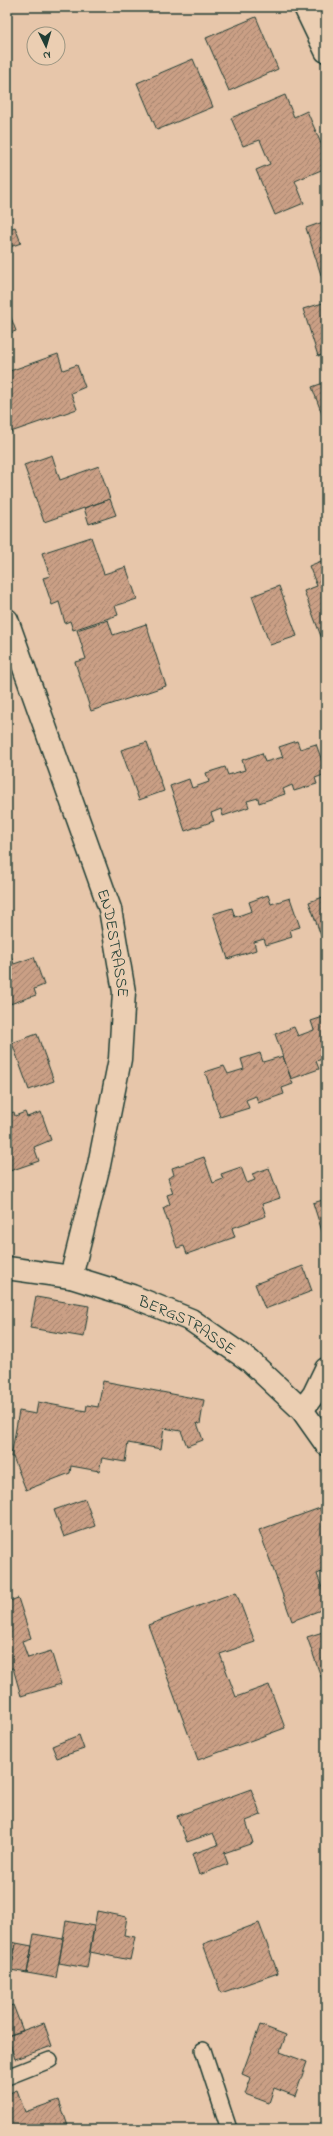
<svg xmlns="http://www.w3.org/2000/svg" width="333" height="2136" font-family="'Indie Flower',sans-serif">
<defs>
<pattern id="building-hatch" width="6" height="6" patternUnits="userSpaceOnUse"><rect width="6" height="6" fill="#ca9f85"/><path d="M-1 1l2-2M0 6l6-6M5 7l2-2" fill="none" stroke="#a3836e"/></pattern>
</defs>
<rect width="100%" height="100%" fill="#e7c6aa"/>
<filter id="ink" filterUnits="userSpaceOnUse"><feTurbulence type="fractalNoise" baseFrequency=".025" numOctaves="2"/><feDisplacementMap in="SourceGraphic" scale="8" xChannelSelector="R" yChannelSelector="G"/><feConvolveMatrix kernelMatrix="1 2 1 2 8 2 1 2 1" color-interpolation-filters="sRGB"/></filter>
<g filter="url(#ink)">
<path fill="url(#building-hatch)" stroke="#1f3d34" d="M 256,17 L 278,69 L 229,91 L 206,38 Z
M 193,59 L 213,107 L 157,130 L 137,83 Z
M 285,95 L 294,117 L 307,111 L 326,155 L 326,168 L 295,181 L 304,203 L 275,215 L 256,170 L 270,164 L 260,140 L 243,146 L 231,118 Z
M 326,221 L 326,276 L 322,278 L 306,228 Z
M 15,227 L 21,243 L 7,248 L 7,230 Z
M 326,302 L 326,354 L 318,356 L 303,309 Z
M 7,307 L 16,331 L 7,334 Z
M 58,354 L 63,370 L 77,365 L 85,387 L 71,393 L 77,409 L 8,433 L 7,372 Z
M 326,382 L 326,425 L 312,387 Z
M 52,455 L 60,480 L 99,466 L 110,499 L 44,522 L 24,465 Z
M 110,499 L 116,515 L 89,524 L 84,508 Z
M 91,537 L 104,574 L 126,567 L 137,599 L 115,606 L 118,615 L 73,630 L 70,621 L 65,623 L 59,602 L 52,605 L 43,578 L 50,576 L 42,553 Z
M 326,559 L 326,647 L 325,647 L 304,591 L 317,586 L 309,566 Z
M 279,586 L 297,636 L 270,645 L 252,596 Z
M 108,620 L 113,635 L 146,624 L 166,686 L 91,711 L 75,662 L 86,659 L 77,630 Z
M 297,741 L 300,749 L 316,744 L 326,772 L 326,774 L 315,778 L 317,784 L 294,791 L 292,785 L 283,789 L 285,794 L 259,803 L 258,798 L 247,801 L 249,807 L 223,816 L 221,809 L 211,813 L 214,821 L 185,831 L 170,786 L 189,779 L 192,788 L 209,782 L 206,773 L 225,767 L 228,775 L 245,770 L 242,760 L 262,753 L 265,762 L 283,757 L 279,747 Z
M 147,742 L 164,791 L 139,800 L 121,750 Z
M 268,895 L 271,904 L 290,898 L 300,927 L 290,930 L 292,937 L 266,945 L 264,939 L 254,942 L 256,950 L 228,959 L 213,914 L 232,908 L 235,917 L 252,911 L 249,902 Z
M 326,896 L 326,946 L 325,947 L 309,902 Z
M 11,956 L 14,964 L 34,957 L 44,985 L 34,989 L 36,995 L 10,1004 L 7,996 L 7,957 Z
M 326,1016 L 326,1058 L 316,1061 L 319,1069 L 291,1079 L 275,1034 L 294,1027 L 298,1036 L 314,1030 L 311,1021 Z
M 37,1034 L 54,1081 L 29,1090 L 12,1043 Z
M 260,1053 L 263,1062 L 283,1056 L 293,1084 L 282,1088 L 284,1094 L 258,1103 L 256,1096 L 246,1100 L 249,1108 L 220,1117 L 205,1072 L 224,1066 L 228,1074 L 244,1069 L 241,1059 Z
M 14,1112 L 15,1116 L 25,1112 L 27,1117 L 41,1112 L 51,1140 L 34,1147 L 39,1161 L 7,1172 L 7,1114 Z
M 204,1157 L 213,1183 L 223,1179 L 221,1174 L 241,1167 L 247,1183 L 255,1180 L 252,1174 L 269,1168 L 280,1198 L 262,1204 L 266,1216 L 232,1228 L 235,1237 L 187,1254 L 184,1246 L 177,1248 L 163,1208 L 170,1204 L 167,1195 L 173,1193 L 168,1178 L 174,1175 L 172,1168 Z
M 326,1199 L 326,1244 L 313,1203 Z
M 303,1266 L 312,1291 L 265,1309 L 255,1284 Z
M 36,1297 L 89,1306 L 84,1337 L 30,1328 Z
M 103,1381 L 204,1400 L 200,1424 L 197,1423 L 203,1440 L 187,1446 L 181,1431 L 164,1428 L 161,1449 L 128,1443 L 125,1462 L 102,1458 L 99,1471 L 71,1466 L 70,1473 L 26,1490 L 13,1457 L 11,1457 L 19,1411 L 36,1414 L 38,1402 L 86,1411 L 87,1405 L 98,1407 Z
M 85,1499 L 95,1526 L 64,1537 L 54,1510 Z
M 320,1508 L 326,1525 L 326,1570 L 317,1574 L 326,1599 L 326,1608 L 292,1621 L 259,1530 Z
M 236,1592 L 255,1642 L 220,1654 L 236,1697 L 269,1685 L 285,1728 L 198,1760 L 148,1625 Z
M 18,1598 L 31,1638 L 22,1641 L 28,1658 L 51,1651 L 61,1684 L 21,1696 L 13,1668 L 7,1669 L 7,1602 Z
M 326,1631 L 326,1691 L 307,1637 Z
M 79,1735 L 84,1749 L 57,1758 L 52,1746 Z
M 251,1789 L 261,1815 L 246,1821 L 253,1843 L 224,1853 L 228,1864 L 199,1875 L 192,1854 L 218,1845 L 213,1833 L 187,1842 L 177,1816 Z
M 97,1911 L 127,1917 L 124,1935 L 135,1937 L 130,1960 L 90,1952 Z
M 66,1921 L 94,1926 L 87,1968 L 59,1963 Z
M 259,1923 L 278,1973 L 221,1993 L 203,1944 Z
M 34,1934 L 63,1939 L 56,1978 L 27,1973 Z
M 7,1942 L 16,1943 L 11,1970 L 7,1969 Z
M 16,1943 L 32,1946 L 27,1973 L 11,1970 Z
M 13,2005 L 23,2031 L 7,2036 L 7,2007 Z
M 44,2023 L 52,2046 L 15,2059 L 7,2036 Z
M 260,2025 L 286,2035 L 280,2052 L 307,2062 L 295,2096 L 274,2088 L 269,2103 L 245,2094 L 251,2078 L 242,2074 Z
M 17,2090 L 25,2112 L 59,2100 L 69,2129 L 7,2129 L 7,2094 Z"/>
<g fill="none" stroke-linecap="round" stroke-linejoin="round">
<g stroke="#1f3d34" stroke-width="18">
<path id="service" d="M 203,2050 L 229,2129
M 7,2077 L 50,2060"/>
</g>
<g stroke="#1f3d34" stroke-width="25">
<g id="minor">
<path d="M 305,7 L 326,51"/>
<path id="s1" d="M 7,620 L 110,909 L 124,992 L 120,1059 L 99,1165 L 71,1277"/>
<path id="s2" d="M 7,1268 L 71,1277 L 132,1296 L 191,1320 L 250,1361 L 302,1410 L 314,1394 L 326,1369"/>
<path d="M 302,1410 L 326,1444"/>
</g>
</g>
<use href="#service" stroke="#ebceb2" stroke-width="15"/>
<use href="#minor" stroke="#ebceb2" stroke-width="22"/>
</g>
</g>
<g text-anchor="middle" stroke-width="3" stroke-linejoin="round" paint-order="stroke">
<g font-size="16" fill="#1f3d34" stroke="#ebceb2">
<text dy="6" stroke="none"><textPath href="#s1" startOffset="341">ENDESTRASSE</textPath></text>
<text dy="6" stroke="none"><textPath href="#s2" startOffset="191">BERGSTRASSE</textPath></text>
</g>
</g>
<rect width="333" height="2136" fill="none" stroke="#ebceb2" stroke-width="24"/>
<rect x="12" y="12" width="309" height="2112" fill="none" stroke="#1f3d34" stroke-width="1.5" filter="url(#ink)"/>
<g transform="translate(46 46) rotate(175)"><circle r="19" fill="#ebceb2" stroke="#999480"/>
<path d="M0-3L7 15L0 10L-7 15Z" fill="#1f3d34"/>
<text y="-6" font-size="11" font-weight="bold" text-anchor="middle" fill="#1f3d34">N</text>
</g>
</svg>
